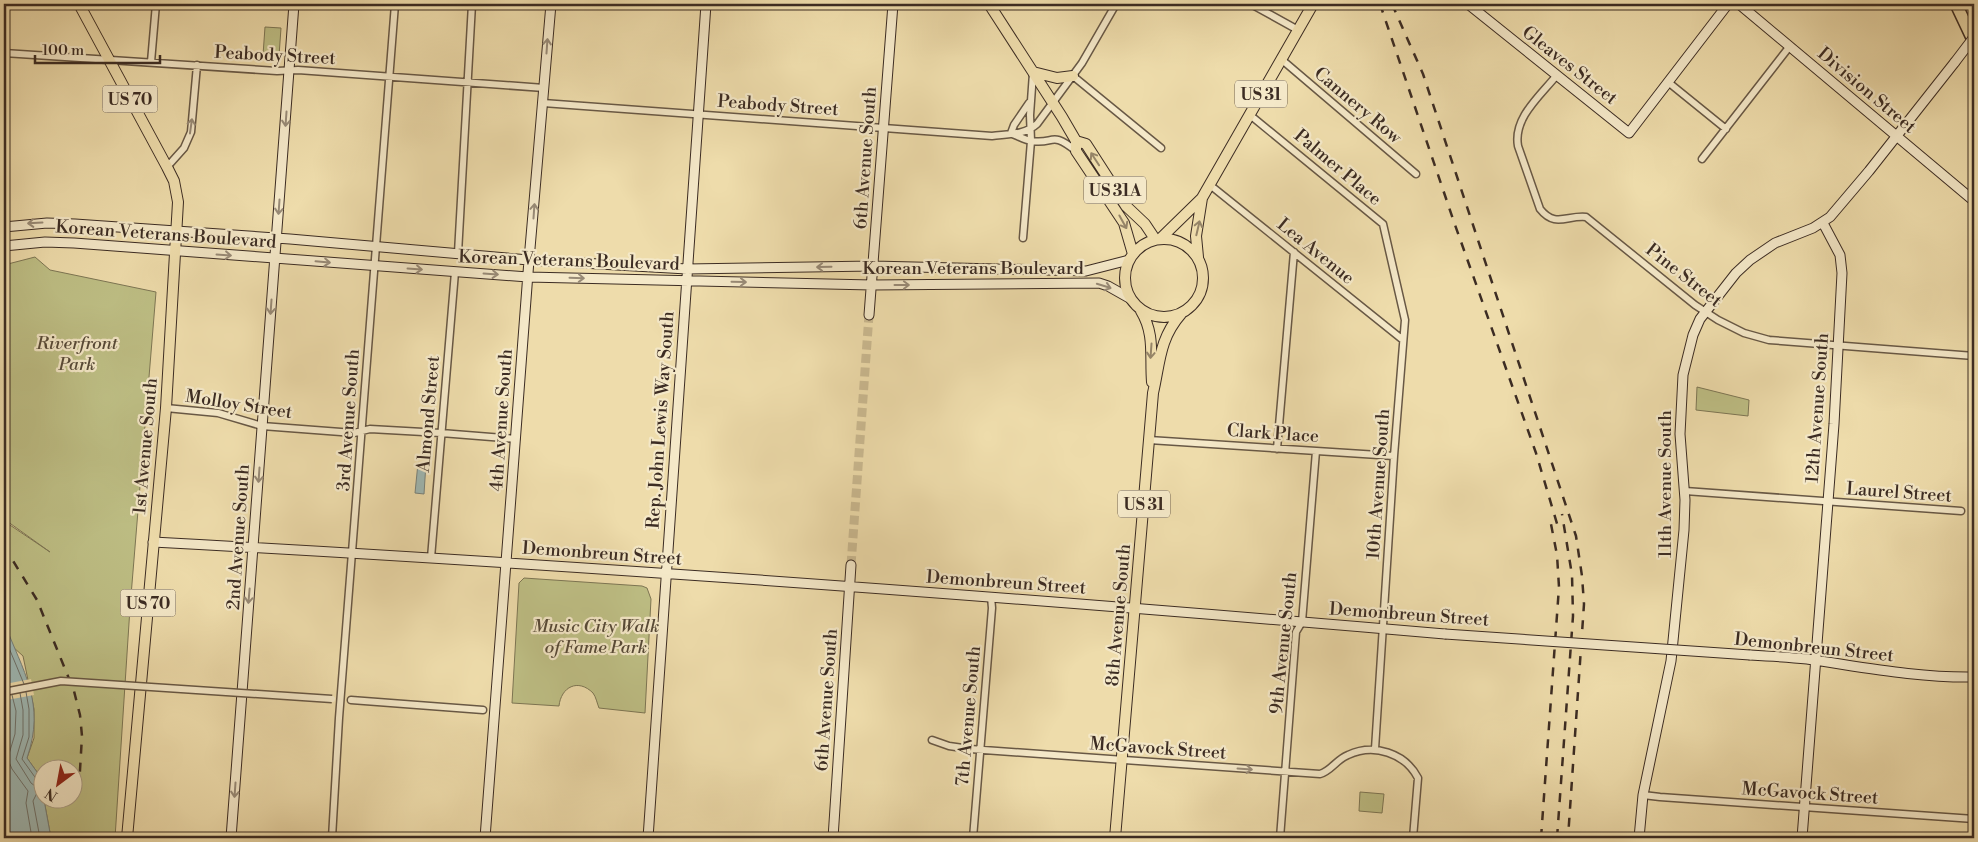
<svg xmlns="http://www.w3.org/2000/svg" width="1978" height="842" font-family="'Libre Bodoni',serif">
<rect width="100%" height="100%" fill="#eedcab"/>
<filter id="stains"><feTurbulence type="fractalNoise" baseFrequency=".004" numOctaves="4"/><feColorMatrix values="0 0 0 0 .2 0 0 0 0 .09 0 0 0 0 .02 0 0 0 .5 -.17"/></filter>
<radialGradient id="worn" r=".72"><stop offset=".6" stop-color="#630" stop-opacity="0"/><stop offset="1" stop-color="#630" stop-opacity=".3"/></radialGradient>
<path fill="#bebf85" stroke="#7d7654" d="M 265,27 L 281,28 L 279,56 L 263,55 Z
M 35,257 L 50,270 L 156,292 L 130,608 L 115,838 L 51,838 L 44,800 L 72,800 L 72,770 L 42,770 L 42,790 L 40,783 L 42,779 L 27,758 L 34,738 L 34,709 L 23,656 L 13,647 L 4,626 L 4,521 L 50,552 L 4,519 L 4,265 Z
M 1697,387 L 1749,400 L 1748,416 L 1696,410 Z
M 524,578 L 642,586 L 647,588 L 651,599 L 645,713 L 599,708 C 597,703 596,697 593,693 C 578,678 561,687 559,706 L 512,703 L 519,583 Z
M 1360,792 L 1384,794 L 1382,813 L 1359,811 Z"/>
<path fill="#9fb9b5" stroke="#77817b" d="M 418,463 L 426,463 L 424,494 L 415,493 Z
M 4,622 C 23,672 46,703 27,758 L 42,779 L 41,783 L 42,800 L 44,800 L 51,838 L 4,838 Z"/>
<path fill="#eedcab" d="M 31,679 L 34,695 L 7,700 L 4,705 L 4,680 L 5,684 Z"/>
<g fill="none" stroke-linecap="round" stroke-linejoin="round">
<path stroke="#6e726c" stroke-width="1" d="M 4,636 L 24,684
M 26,692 L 29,709 L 29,737 L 22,759 L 37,780 L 42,781
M 20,693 L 23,710 L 23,735 L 16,759 L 31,783 L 39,789 L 33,801 L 40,838
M 12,695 L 16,711 L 15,734 L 9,754 L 9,762 L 12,769 L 28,791 L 26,803 L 32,838"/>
<path stroke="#cab990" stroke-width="9" stroke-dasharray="9 4.5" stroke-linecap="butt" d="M 851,565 L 869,315"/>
<g stroke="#685845" stroke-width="9">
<path id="street" d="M 1251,4 L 1298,30
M 4,53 L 277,71 L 298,70 L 544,88
M 1281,59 L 1416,174
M 151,62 L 156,4
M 1557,75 C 1540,96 1513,118 1518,146 L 1540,209 C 1555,228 1567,215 1586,217 L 1695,305 L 1718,320 L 1744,333 L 1769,340 L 1974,356
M 1073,76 L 1161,148
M 1668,82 L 1726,129
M 543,103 L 992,136 C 1007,134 1025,135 1037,124 L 1082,63 L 1116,4
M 1250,115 L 1383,224 L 1405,320 L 1394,456 L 1375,749
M 1011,133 L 1014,125 L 1029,103
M 1012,134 C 1018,136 1025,140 1031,141 C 1055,145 1050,130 1076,151
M 1702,159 L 1790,46
M 167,167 L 184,148 L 191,132 L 197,65
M 1210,185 L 1403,340
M 1023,238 L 1031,141 L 1030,115 L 1033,73
M 458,253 L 472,4
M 166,408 L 218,413 L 262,426 L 354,433 L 370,429 L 441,433 L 516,439
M 1149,440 L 1394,456
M 1277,449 L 1294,252
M 1685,491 L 1961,511
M 431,558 L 455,272
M 351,700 L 483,710
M 932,740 L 949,746 L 970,749 L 1320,774 C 1331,771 1337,759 1348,755 C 1374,743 1405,753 1418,778 L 1413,838
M 1643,795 L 1660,797 L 1974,819
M 332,838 L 339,718 L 395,4
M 973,838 L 992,608 L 991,597
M 1280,838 L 1296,632 L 1302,622 L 1316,451"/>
</g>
<g stroke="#3c2c23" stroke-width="11">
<path id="secondary" d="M 1468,4 L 1629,133 L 1728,4
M 1739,4 L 1974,201
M 4,227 L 47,223 L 75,224 L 290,239 L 529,260 L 687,269 L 873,266 L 1086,271 L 1129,260
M 4,246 L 45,242 L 74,243 L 528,277 L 872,285 L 1099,283 L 1108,286 L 1131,299
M 869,315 L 893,4
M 153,542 C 584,565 1014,597 1445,634
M 1750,655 C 1769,656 1788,657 1807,659 C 1863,667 1918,678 1974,677
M 231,838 L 294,4
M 485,838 L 529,260 L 551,4
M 648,838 L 706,4
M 833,838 L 851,565
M 1639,838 L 1643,795 L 1671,661 L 1684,530 L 1685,500 L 1680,434 L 1683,375 L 1693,335 L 1700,319 L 1736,273 L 1750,260 L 1775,243 L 1813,228 L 1830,217 L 1869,171 L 1955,62
M 1802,838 L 1834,424 L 1842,273 L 1840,255 L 1823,223"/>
</g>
<g stroke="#3c2c23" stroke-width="12">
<path id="primary" d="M 79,4 L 167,167 L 174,181 L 178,202 L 166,408 L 127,838
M 989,4 L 1062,117 L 1076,141 L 1076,151 L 1124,223 L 1133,254
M 1033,72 L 1057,78 L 1073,76
M 1076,141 L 1086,144 L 1126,206 L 1145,224 L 1155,239
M 1161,238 L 1202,198 L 1313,4
M1125 278a39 39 0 1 1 78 0a39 39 0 1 1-78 0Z
M 1198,257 L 1196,236 L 1202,198
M 1141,311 C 1155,334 1150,356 1152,382
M 1115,838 L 1153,393 C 1160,363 1159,339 1181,314"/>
</g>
<g stroke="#3c2c23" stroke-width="14">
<path id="highway" d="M 1956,4 L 1974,42"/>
</g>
<use href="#street" stroke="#f4e8c8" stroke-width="6"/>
<use href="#secondary" stroke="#f4e8c8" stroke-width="9"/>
<use href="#primary" stroke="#eedcab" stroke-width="10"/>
<use href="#highway" stroke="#eedcab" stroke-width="11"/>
<path stroke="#3c2c23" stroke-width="2.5" stroke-dasharray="9 9" stroke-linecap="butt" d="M 1380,4 L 1454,222 L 1536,453 L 1558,527
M 1392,4 L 1423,74 L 1576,536 L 1582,576 L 1584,604 L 1568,838
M 4,546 L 37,600 L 74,691 L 80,715 L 82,736 L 79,787
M 1541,838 L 1559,587 L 1557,555 L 1550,519
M 1557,838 L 1573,616 L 1572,575 L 1562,514"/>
<g stroke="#685845" stroke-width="9" stroke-linecap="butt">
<path id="street-bridge" d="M 4,692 L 61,681 L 332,699"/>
</g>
<g stroke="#3c2c23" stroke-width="11" stroke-linecap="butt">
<path id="secondary-bridge" d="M 1955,62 L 1974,37
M 1445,634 L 1750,655"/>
</g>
<use href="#street-bridge" stroke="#f4e8c8" stroke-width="6"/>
<use href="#secondary-bridge" stroke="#f4e8c8" stroke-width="9"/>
</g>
<defs><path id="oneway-shaft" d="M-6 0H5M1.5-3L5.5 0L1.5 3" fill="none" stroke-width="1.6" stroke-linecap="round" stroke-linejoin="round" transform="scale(1.25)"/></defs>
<g stroke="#988a76">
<use href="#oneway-shaft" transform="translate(547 46) rotate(-86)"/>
<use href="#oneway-shaft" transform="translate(286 119) rotate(94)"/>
<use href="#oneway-shaft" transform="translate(191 126) rotate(-82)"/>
<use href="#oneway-shaft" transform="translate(279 207) rotate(94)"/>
<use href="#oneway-shaft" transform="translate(534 211) rotate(-86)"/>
<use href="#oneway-shaft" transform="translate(35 223) rotate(177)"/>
<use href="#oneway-shaft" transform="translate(224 255) rotate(4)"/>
<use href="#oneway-shaft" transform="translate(323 262) rotate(5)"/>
<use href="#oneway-shaft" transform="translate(824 267) rotate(179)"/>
<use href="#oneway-shaft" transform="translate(415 269) rotate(4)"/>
<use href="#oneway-shaft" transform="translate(491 274) rotate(4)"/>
<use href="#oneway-shaft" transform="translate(577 278) rotate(2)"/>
<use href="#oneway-shaft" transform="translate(739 282) rotate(1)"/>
<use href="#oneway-shaft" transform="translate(902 285)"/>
<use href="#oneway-shaft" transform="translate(1104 286) rotate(17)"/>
<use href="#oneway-shaft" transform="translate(271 307) rotate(94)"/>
<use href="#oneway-shaft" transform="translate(259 475) rotate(94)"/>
<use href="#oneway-shaft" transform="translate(249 596) rotate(95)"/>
<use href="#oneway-shaft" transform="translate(1245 769) rotate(4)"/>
<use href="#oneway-shaft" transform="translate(235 790) rotate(94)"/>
</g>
<g stroke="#958467">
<use href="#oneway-shaft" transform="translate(1095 159) rotate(-123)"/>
<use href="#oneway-shaft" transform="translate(1123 222) rotate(61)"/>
<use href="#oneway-shaft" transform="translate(1198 228) rotate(-77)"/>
<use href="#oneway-shaft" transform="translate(1151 351) rotate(94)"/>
</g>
<g text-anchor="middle" stroke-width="4.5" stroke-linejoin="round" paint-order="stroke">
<g fill="#f4e8c8" stroke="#736454" stroke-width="1">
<rect x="1235" y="80.5" width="52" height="27" rx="4"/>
<rect x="102.5" y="85.5" width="55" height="27" rx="4"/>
<rect x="1084" y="176.5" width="62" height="27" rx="4"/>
<rect x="1118" y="490.5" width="52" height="27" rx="4"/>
<rect x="120.5" y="589.5" width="55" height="27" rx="4"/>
</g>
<g font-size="16" font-weight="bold" fill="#3c2c23">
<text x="1261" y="100">US 31</text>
<text x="130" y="105">US 70</text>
<text x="1115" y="196">US 31A</text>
<text x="1144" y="510">US 31</text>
<text x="148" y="609">US 70</text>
</g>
<g font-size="18" fill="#3c2c23" stroke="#f4e8c8">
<text transform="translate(275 55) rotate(3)" y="6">Peabody Street</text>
<text transform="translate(1570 65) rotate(38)" y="6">Gleaves Street</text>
<text transform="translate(1867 90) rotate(40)" y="6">Division Street</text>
<text transform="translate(778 105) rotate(4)" y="6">Peabody Street</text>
<text transform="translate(1358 105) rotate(40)" y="6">Cannery Row</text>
<text transform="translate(865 158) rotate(-86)" y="6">6th Avenue South</text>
<text transform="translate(1338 167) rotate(40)" y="6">Palmer Place</text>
<text transform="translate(166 234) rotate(4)" y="6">Korean Veterans Boulevard</text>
<text transform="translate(1316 251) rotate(39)" y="6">Lea Avenue</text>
<text transform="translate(569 260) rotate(2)" y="6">Korean Veterans Boulevard</text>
<text x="973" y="274">Korean Veterans Boulevard</text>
<text transform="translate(1684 275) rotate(38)" y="6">Pine Street</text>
<text transform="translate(239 404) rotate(9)" y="6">Molloy Street</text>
<text transform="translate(1817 408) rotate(-86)" y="6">12th Avenue South</text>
<text transform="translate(428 414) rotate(-85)" y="6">Almond Street</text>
<text transform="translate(348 420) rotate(-86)" y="6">3rd Avenue South</text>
<text transform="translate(501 420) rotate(-86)" y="6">4th Avenue South</text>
<text transform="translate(660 420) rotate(-86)" y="6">Rep. John Lewis Way South</text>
<text transform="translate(1273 433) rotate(4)" y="6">Clark Place</text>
<text transform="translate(145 446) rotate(-85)" y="6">1st Avenue South</text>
<text transform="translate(1378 484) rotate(-86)" y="6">10th Avenue South</text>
<text transform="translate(1665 484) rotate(-90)" y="6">11th Avenue South</text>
<text transform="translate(1899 492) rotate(4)" y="6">Laurel Street</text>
<text transform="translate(238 537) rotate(-86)" y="6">2nd Avenue South</text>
<text transform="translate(602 553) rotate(4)" y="6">Demonbreun Street</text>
<text transform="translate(1006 582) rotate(4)" y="6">Demonbreun Street</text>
<text transform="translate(1409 614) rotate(4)" y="6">Demonbreun Street</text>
<text transform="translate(1118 615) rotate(-85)" y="6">8th Avenue South</text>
<text transform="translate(1283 643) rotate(-84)" y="6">9th Avenue South</text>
<text transform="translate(1814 647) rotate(6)" y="6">Demonbreun Street</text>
<text transform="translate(826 700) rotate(-86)" y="6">6th Avenue South</text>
<text transform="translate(968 716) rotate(-85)" y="6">7th Avenue South</text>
<text transform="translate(1158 748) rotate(4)" y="6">McGavock Street</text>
<text transform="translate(1810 793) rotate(4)" y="6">McGavock Street</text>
</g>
<g font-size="18" font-style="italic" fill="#564937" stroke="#f4e8c8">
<text x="77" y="349">Riverfront<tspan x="77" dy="21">Park</tspan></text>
<text x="596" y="632">Music City Walk<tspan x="596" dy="21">of Fame Park</tspan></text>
</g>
</g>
<rect width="1978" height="842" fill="none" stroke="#eedcab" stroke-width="20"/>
<rect x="5" y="5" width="1968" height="832" fill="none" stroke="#3c2c23" stroke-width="2.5"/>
<rect x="10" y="10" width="1958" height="822" fill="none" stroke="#3c2c23"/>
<g transform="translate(58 784) rotate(212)"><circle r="24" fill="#f4e8c8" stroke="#aa9d86"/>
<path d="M0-4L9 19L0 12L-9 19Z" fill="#8f2418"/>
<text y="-8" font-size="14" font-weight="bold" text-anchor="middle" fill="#3c2c23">N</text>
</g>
<path d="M35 55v8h125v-8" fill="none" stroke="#3c2c23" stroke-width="2.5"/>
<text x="42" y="55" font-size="15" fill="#3c2c23" stroke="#f4e8c8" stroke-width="4" paint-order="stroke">100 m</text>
<rect width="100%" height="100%" filter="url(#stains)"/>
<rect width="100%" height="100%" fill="url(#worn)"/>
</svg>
